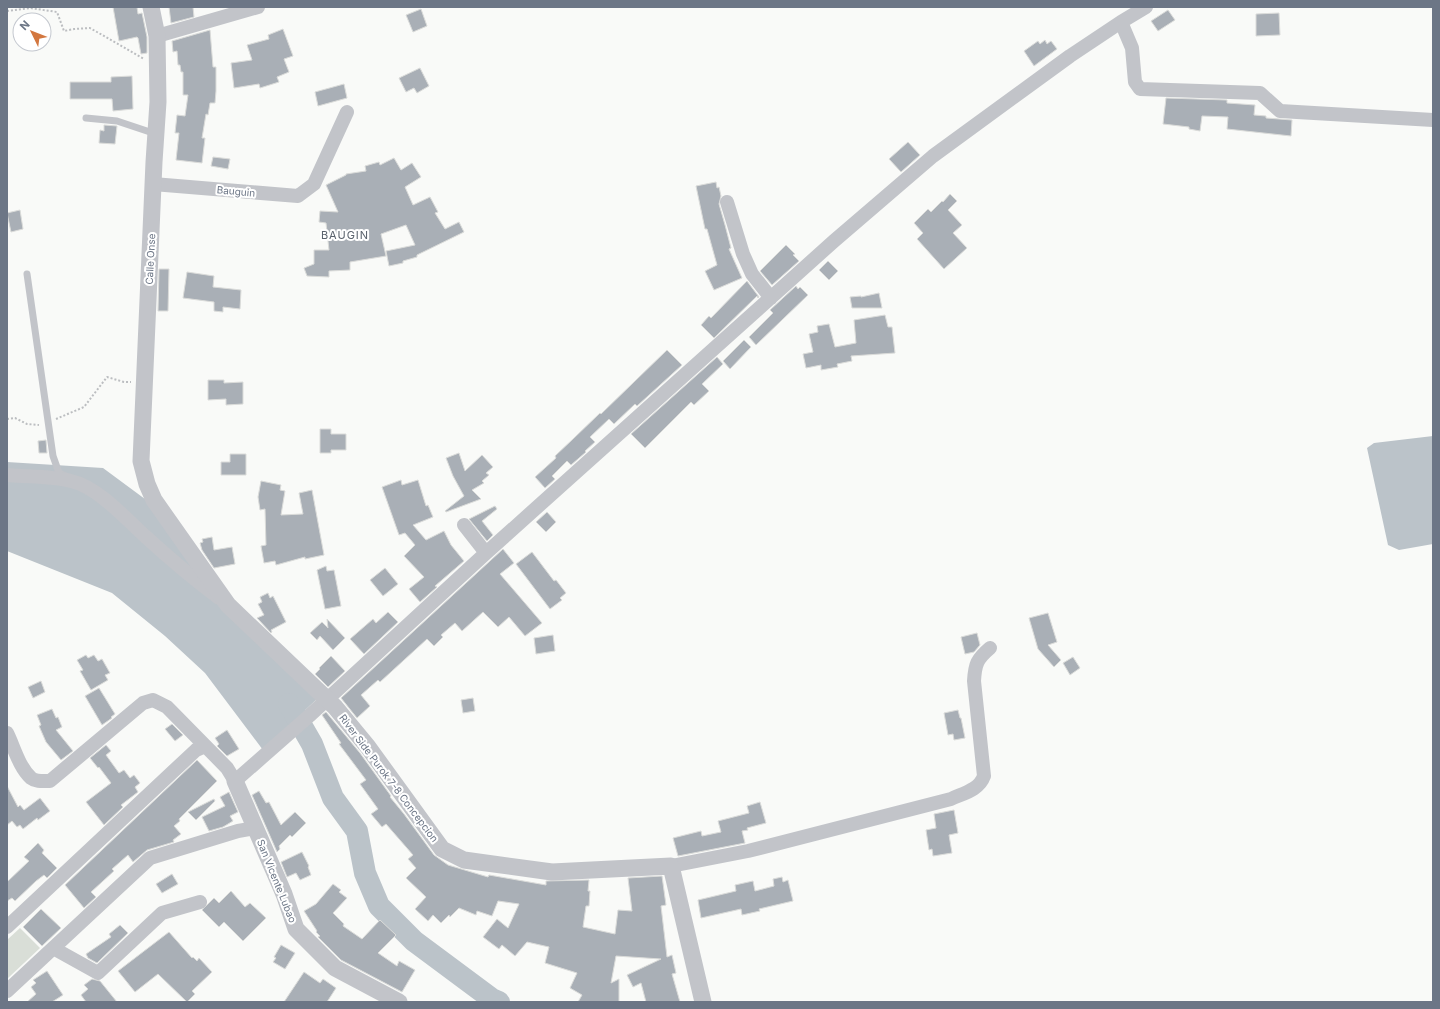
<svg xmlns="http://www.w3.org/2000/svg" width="1440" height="1009" font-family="Inter,sans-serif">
<rect width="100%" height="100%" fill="#f9faf8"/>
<path fill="#d9ded7" d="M 20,928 L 40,948 L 7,979 L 7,940 Z"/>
<path fill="#bbc3c9" d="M 1433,436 L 1433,544 L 1399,550 L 1388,545 L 1367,448 L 1374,443 Z
M 7,462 L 103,468 L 149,502 L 319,697 L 263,750 L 205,673 L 165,636 L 112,593 L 7,551 Z"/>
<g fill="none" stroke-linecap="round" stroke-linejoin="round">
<path stroke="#bbc3c9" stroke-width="22" d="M 289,704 L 312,744 L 333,798 L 357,831 L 365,873 L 379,906 L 414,941 L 492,999 L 499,1002"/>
</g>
<path fill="#a9afb6" stroke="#dbdcda" d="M 113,7 L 137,7 L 138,14 L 142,13 L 147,37 L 147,53 L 141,54 L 138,38 L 137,37 L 119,41 Z
M 169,7 L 193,7 L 194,17 L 171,23 Z
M 421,9 L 427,26 L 413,32 L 406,15 Z
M 1168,10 L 1175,20 L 1158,31 L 1151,21 Z
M 1279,13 L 1280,35 L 1256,36 L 1256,14 Z
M 283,29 L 293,56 L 284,59 L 289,72 L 277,77 L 279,82 L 260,88 L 259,84 L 234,88 L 231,63 L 252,60 L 247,45 L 269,39 L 268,35 Z
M 210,30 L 213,67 L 216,67 L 216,91 L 215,103 L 210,103 L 208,115 L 206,114 L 202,138 L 205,138 L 202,163 L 176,160 L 179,133 L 175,133 L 177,115 L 185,116 L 188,95 L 183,95 L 183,72 L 181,72 L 180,65 L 178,65 L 177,51 L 173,52 L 172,41 Z
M 1045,40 L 1047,44 L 1051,41 L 1057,49 L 1034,66 L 1024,51 L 1038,41 L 1040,44 Z
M 420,68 L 429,86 L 417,93 L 414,88 L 406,92 L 399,78 Z
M 132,76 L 133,109 L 113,111 L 112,99 L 70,99 L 70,82 L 111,82 L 111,77 Z
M 344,84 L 347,98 L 318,106 L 315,92 Z
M 1166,98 L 1227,100 L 1227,103 L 1255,105 L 1254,115 L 1266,116 L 1266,118 L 1292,120 L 1291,136 L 1227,129 L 1228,117 L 1202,116 L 1200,131 L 1189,129 L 1189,127 L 1163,124 Z
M 104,125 L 117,126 L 115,144 L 99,143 L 100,130 L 104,131 Z
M 908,142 L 920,155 L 901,172 L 889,159 Z
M 213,157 L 230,159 L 228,169 L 211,166 Z
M 394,158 L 401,170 L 412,163 L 421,177 L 405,187 L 413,205 L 430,197 L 438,212 L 435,213 L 445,229 L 459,222 L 464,232 L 417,255 L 417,257 L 403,261 L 403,263 L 389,266 L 386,251 L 415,245 L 406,225 L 381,234 L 386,256 L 350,262 L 350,270 L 329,271 L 329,277 L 307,276 L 304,268 L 314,264 L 314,250 L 329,250 L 326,223 L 319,222 L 320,211 L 338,212 L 326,185 L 346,175 L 346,174 L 366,171 L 365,166 L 379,162 L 380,165 Z
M 716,182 L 717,188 L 719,187 L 721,196 L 719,204 L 725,225 L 731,248 L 729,249 L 742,278 L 714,290 L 705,271 L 717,265 L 707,229 L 705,229 L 696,186 Z
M 950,194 L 957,201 L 948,210 L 962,225 L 953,233 L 967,248 L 944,269 L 917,239 L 923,233 L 914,223 L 928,209 L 931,212 L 942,201 L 943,202 Z
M 20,210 L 23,229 L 11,232 L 7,213 Z
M 786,245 L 795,254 L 793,255 L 799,261 L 772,285 L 760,271 Z
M 828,261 L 838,271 L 829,280 L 819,270 Z
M 159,269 L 169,269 L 168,311 L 158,311 Z
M 187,272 L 214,276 L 213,287 L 241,290 L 240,309 L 223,307 L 223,312 L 214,311 L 214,302 L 183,298 Z
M 747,281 L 759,297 L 758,298 L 757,296 L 714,338 L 701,325 L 709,316 L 711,318 Z
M 796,286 L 798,289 L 800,287 L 808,295 L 756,345 L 749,337 L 773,313 L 770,310 Z
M 879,293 L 882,308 L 852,308 L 850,297 L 861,296 L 861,297 Z
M 885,315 L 888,327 L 892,327 L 895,353 L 851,356 L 852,361 L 837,364 L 838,367 L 821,370 L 821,365 L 806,368 L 803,354 L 813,352 L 809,334 L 818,332 L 817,326 L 829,324 L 835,347 L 856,343 L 854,320 Z
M 744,340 L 751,347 L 730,369 L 723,361 Z
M 667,350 L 682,365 L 637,406 L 635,404 L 614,424 L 609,419 L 590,437 L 595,442 L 585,451 L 586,452 L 571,465 L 567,461 L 552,476 L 555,479 L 545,488 L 535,477 L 556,458 L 555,456 L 573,439 L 600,413 L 601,414 Z
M 717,357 L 723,364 L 702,384 L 709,391 L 694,405 L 691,402 L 645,448 L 631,434 Z
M 208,380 L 224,380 L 224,383 L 243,382 L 243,404 L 226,405 L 226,399 L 208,400 Z
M 320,429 L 331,429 L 331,434 L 346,434 L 346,450 L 331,450 L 331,453 L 320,453 Z
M 46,440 L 47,453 L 39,453 L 38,441 Z
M 459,453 L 465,471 L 482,455 L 493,467 L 486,473 L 489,475 L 482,481 L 484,483 L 472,490 L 481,499 L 446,512 L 445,511 L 464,496 L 453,476 L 446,458 Z
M 230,454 L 246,454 L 246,475 L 221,475 L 221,462 L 230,462 Z
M 401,480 L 402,485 L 418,480 L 426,506 L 428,505 L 433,517 L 413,525 L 426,540 L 444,531 L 451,545 L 464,561 L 435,586 L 437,587 L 420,602 L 409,589 L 424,577 L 404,556 L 415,545 L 405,533 L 399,535 L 382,487 Z
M 261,481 L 281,485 L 280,490 L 285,491 L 281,515 L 303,514 L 299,493 L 312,490 L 324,555 L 305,559 L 305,557 L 276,565 L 275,561 L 264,563 L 261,546 L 266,545 L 265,509 L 260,510 L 258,497 Z
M 495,506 L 497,509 L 482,521 L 493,535 L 487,541 L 469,519 Z
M 547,512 L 556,522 L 546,532 L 536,522 Z
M 212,537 L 214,550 L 232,547 L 235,564 L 214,568 L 202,550 L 200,543 L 203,542 L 202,539 Z
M 503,549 L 514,563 L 500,574 L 542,623 L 525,636 L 509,617 L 498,627 L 483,612 L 462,631 L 455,623 L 441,635 L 443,637 L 434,646 L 427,639 L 380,682 L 378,680 L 361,695 L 370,706 L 357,718 L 341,698 Z
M 532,552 L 554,581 L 556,580 L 566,593 L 560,598 L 562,600 L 550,609 L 516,564 Z
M 326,566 L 327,571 L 334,570 L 341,606 L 325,609 L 317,570 Z
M 385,568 L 398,584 L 383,596 L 370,580 Z
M 268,593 L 270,598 L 273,596 L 286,622 L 271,630 L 272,632 L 271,633 L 257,618 L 264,615 L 258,604 L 262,602 L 260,597 Z
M 388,612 L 398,622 L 364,654 L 350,639 L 373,619 L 376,623 Z
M 1048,613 L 1057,642 L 1048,645 L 1061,660 L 1054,667 L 1038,649 L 1029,618 Z
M 327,619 L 345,638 L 333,650 L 320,636 L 317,640 L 310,633 L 322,622 L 328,628 Z
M 977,633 L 980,645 L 974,652 L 965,654 L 961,637 Z
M 553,635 L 555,651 L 536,654 L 534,638 Z
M 86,655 L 88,658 L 94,655 L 98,661 L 102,659 L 110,673 L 105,675 L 108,680 L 91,690 L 80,671 L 83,670 L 77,660 Z
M 331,656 L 345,671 L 328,687 L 315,674 L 320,669 L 319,668 Z
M 1073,657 L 1080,668 L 1070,675 L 1063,663 Z
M 41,681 L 45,692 L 33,698 L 28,687 Z
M 99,688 L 115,714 L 111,717 L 112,718 L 102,725 L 85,696 Z
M 473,698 L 475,711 L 463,713 L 461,700 Z
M 52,709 L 56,718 L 58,717 L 62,727 L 56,730 L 73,751 L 61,760 L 46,742 L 39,726 L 41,725 L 37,715 Z
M 958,710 L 960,718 L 961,718 L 965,738 L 954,740 L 953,734 L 948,735 L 944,713 Z
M 326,712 L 360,753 L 391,796 L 390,797 L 404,814 L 434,855 L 448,865 L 488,877 L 489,875 L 546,885 L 546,881 L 589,880 L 588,891 L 590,891 L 589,906 L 586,906 L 583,927 L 615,934 L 618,910 L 632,911 L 628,878 L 662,876 L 666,905 L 661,906 L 667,957 L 672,955 L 676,973 L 672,974 L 680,1002 L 646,1002 L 641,983 L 633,987 L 627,975 L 661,959 L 616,956 L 611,983 L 619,979 L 619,1002 L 578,1002 L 582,995 L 570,988 L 577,973 L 545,963 L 549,947 L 527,942 L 515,956 L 502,945 L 499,949 L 483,937 L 497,919 L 508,928 L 519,904 L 498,901 L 492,916 L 477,911 L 476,915 L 459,908 L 450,917 L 449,915 L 441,923 L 433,915 L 428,921 L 415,909 L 426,897 L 406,878 L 416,868 L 408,859 L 413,855 L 386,824 L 382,827 L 371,814 L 378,809 L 360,784 L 366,780 L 339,744 L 341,743 L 322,715 Z
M 172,724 L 183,735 L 175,741 L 165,729 Z
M 227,730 L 239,749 L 227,756 L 217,746 L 219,744 L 215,738 Z
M 106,745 L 111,751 L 106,755 L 119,773 L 124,770 L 130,778 L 134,775 L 140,783 L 135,787 L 138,792 L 121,805 L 123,807 L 104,825 L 86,802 L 111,783 L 99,767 L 98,768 L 90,758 Z
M 197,760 L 217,781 L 179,819 L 180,821 L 174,826 L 181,834 L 173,840 L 174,842 L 147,850 L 133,862 L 128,855 L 112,869 L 114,871 L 91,892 L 96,897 L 84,908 L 65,885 Z
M 7,786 L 18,807 L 20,805 L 24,810 L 40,798 L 50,811 L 38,820 L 37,818 L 23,829 L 20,825 L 17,827 L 12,821 L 7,825 Z
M 259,791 L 266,803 L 269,802 L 281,825 L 295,812 L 306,823 L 292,837 L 290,835 L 279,846 L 280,849 L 277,852 L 252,795 Z
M 229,792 L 238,812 L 230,816 L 233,821 L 223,827 L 209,831 L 202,817 L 225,806 L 220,797 Z
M 214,799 L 215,801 L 196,820 L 188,812 Z
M 760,802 L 766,823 L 747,828 L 748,830 L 742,831 L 745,843 L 678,856 L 673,838 L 701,831 L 702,836 L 721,832 L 718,821 L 749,813 L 747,806 Z
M 954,810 L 958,833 L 949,835 L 952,853 L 933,856 L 932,849 L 929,850 L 926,830 L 936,828 L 934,814 Z
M 38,843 L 44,850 L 42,853 L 57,868 L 47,878 L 44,875 L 36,881 L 15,901 L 12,898 L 7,901 L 7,882 L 29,861 L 24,857 Z
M 302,852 L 309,866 L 308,867 L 311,875 L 300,880 L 296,873 L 287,877 L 281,862 Z
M 172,874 L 178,884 L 162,893 L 156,884 Z
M 782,877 L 783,882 L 788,880 L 793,901 L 759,909 L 760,911 L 742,915 L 741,909 L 701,918 L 698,900 L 736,891 L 735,885 L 753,881 L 755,891 L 774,886 L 773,879 Z
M 333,884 L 341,890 L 339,892 L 347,898 L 333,913 L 344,924 L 343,926 L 362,939 L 380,920 L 396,935 L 378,953 L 397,966 L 399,961 L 415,970 L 402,992 L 341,960 L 318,937 L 320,936 L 316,932 L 317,931 L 304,911 L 316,904 Z
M 231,891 L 245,907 L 250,903 L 266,918 L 243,941 L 224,922 L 219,927 L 202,910 L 214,898 L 219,903 Z
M 41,909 L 61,928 L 42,946 L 23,927 Z
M 120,925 L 128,933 L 97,963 L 88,958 L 86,954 L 111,937 L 109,934 Z
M 169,932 L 192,958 L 193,957 L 197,961 L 199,958 L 212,972 L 192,991 L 195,994 L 187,1002 L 158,974 L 135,992 L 118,971 Z
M 281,945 L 295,953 L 285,969 L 273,962 L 276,958 L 274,957 Z
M 47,971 L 63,995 L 52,1002 L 27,1002 L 36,994 L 31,987 L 36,983 L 33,980 Z
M 304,972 L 320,983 L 323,979 L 336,988 L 327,1002 L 284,1002 Z
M 92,979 L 100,981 L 117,1002 L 86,1002 L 81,995 L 88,989 L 84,985 Z"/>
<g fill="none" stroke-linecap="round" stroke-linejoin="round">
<path stroke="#bcbec1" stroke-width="2" stroke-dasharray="2 2" stroke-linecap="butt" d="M 7,11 L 30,8 L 57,12 L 64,31 L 74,29 L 90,28 L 144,59
M 7,419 L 15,418 L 27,424 L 39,425
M 56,419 L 84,407 L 107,377 L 124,382 L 131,382"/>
<path stroke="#c2c4c9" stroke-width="7" d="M 86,118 L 117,121 L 156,134
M 27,274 L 53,456 L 59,473 L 65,476"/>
<path stroke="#c2c4c9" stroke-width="14" d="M 1121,22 L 1132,48 L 1135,82 L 1140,89 L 1260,93 L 1280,111 L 1433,120
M 157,36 L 258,7
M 153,184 L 298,196 L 314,184 L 347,112
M 727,202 L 743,254 L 752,274 L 771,298
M 7,475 C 28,477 51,476 71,481 C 98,487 126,519 146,537 C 170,559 194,579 219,598
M 464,525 L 486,553
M 7,733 C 14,747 19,767 31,778 C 36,782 43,781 50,781 L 143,703 L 153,700 L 167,707 L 227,768 L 235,781 L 309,716 L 486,553 L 834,241 L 933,156 L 1070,56 L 1121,22 L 1146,7
M 671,866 L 748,851 L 951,799 C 964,793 979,790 984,776 L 974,681 C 975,664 977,659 990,648
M 7,927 L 196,750 L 205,746
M 53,948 L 98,973 L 162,913 L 200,902
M 7,991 L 150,858 L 238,831 L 256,828"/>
<path stroke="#c2c4c9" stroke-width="17" d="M 151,7 L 157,36 L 158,102 L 154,162 L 141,461 L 147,484 L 154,500 L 228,605 L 335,707 L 368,747 L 442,849 L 464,860 L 552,872 L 671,866 L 703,1002
M 235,781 L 284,894 L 296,929 L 335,968 L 399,1002"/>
</g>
<g text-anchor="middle" stroke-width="4" stroke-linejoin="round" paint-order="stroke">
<g font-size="10" fill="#6c7686" stroke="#fff">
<text transform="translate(236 191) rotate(5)" y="4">Bauguin</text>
<text transform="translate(150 259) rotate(-87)" y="4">Calle Onse</text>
<text transform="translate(389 778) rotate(53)" y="4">River Side Purok 7-8 Concepcion</text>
<text transform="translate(277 881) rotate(68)" y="4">San Vicente Lubao</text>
</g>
<g font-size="11" letter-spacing="1" fill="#59616c" stroke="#fff">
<text x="345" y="239">BAUGIN</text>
</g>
</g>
<rect width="1440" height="1009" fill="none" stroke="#6c7686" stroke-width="16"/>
<g transform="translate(32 32) rotate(313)"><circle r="19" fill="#ffffff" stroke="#c4c8cf"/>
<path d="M0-3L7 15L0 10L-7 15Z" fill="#d3773f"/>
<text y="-6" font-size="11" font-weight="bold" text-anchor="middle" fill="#6c7686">N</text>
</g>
</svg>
